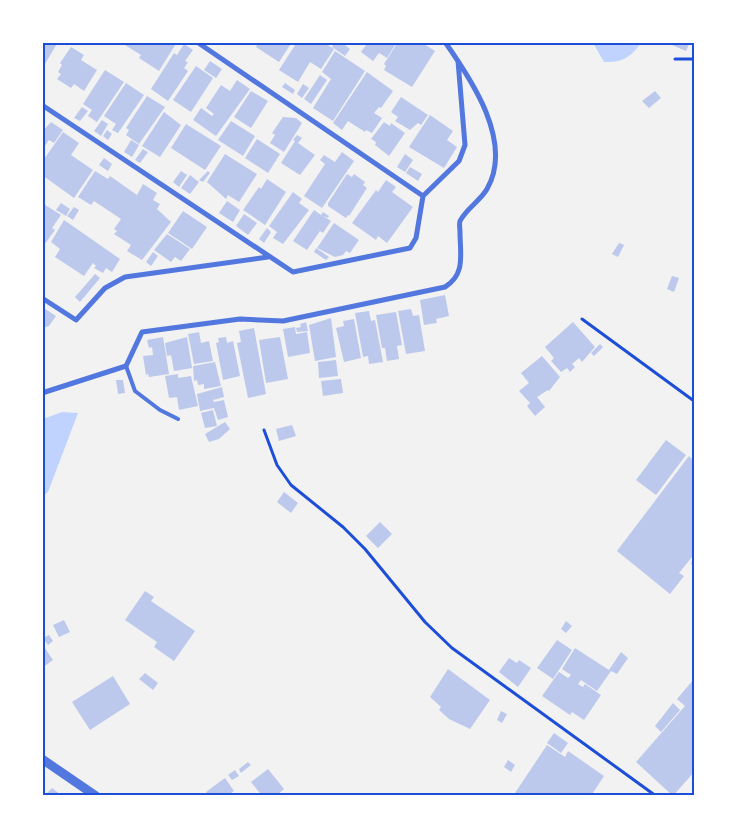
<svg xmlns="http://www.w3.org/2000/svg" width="737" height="838" font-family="Manrope,sans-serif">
<rect width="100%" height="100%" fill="#f2f2f2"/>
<path fill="#bfd3fe" d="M 593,43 L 641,43 C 631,57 622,63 604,62 Z
M 62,412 L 78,413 L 48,492 L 43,496 L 43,419 Z"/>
<path fill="#bdc9ec" d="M 42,42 L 58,42 L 42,69 Z
M 127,42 L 177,42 L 159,71 L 139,58 L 141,55 L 125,45 Z
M 254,42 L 292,42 L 279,62 L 256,47 L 257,45 Z
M 297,42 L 323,42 L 334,49 L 321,69 L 310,62 L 298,82 L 279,70 Z
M 335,42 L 341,42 L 350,49 L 345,56 L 332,47 Z
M 363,42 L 397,42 L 387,58 L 379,53 L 373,61 L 361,52 L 366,45 Z
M 398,42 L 421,42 L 435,51 L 412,87 L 384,70 L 386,66 L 384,64 Z
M 665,42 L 690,42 L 686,51 Z
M 184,44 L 193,50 L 185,61 L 188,62 L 184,68 L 188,71 L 168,101 L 151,89 L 174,53 L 177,55 Z
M 71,47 L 84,55 L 81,60 L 97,70 L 84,91 L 74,84 L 71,88 L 57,79 L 61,74 L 58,72 L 62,65 L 60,63 Z
M 335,51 L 365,71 L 333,121 L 313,108 L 331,79 L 322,72 Z
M 210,61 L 222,69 L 216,78 L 204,70 Z
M 196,66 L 213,78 L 191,112 L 173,100 Z
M 105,70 L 124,82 L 97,122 L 88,116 L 92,110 L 83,104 Z
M 367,72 L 393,91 L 381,108 L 379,107 L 374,113 L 382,118 L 372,133 L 366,130 L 365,132 L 348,121 L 342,130 L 333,123 Z
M 320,75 L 327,80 L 311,104 L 304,99 Z
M 237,80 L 250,89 L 216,136 L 193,120 L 201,108 L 212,116 L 214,114 L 206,108 L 221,85 L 230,91 Z
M 126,83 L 144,95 L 118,133 L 112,130 L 116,124 L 104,116 Z
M 285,83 L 295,90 L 293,94 L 282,87 Z
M 303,84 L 309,88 L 302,98 L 297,94 Z
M 251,91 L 268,101 L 251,128 L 234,117 Z
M 655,91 L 661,98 L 649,108 L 642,101 Z
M 147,96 L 165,107 L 139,144 L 126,135 L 129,130 L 126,128 Z
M 401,97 L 428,115 L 421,125 L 418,123 L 410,130 L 395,121 L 398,117 L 391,112 Z
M 82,107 L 88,111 L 80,121 L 74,118 Z
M 164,112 L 181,125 L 160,157 L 142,146 Z
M 430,115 L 453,131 L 447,140 L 457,147 L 444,168 L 409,147 Z
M 283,117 L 296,118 L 302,123 L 284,152 L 270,143 L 275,135 L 272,133 Z
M 102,120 L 108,124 L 101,136 L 94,131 Z
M 231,121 L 255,136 L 243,156 L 218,140 Z
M 51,122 L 63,130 L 54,143 L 49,140 L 42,150 L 42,132 Z
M 384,122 L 390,126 L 391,123 L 405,133 L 389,156 L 375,145 L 376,142 L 371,139 Z
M 186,124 L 221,146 L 205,170 L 171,148 Z
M 107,130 L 112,134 L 108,140 L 103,136 Z
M 63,132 L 79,143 L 71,155 L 93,170 L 74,198 L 42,175 L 42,162 Z
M 297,135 L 302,138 L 298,143 L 315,155 L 300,175 L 281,163 L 295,141 L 293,140 Z
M 257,139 L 280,154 L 268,173 L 245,158 Z
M 131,140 L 139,145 L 132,157 L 124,152 Z
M 143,149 L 148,152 L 140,163 L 135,160 Z
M 342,152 L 354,161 L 322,208 L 304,196 L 325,164 L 320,160 L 324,155 L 335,162 Z
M 225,154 L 257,174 L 239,202 L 228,195 L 226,199 L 207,182 Z
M 405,154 L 413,160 L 405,172 L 397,167 Z
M 104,158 L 112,164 L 108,171 L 99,165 Z
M 410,167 L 422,174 L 418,181 L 406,173 Z
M 95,171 L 108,179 L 110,176 L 137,195 L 143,184 L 157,193 L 153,200 L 160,204 L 157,209 L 171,222 L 142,260 L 127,251 L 131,245 L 114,234 L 117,231 L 114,229 L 121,219 L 94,201 L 91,205 L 78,197 Z
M 181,171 L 187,175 L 179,187 L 173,182 Z
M 208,171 L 210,173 L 203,182 L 199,180 Z
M 347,174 L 352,177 L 354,174 L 365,182 L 363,185 L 367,188 L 349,216 L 348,215 L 346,218 L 328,206 L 328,203 Z
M 190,175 L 199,182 L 190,194 L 181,188 Z
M 267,179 L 286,192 L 265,225 L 243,210 L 259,187 L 261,189 Z
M 386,180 L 396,187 L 392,192 L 413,207 L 387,243 L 378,236 L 376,240 L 352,223 L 376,190 L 378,192 Z
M 293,192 L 302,199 L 299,203 L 309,210 L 283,244 L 273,238 L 277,232 L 269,226 Z
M 227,201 L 240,210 L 233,222 L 219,213 Z
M 42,203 L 61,215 L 52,228 L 55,230 L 42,248 Z
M 61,203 L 70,209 L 66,216 L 56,210 Z
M 74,207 L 79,210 L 73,220 L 67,216 Z
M 314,210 L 321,215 L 323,212 L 329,216 L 328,218 L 323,216 L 331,221 L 323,233 L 320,231 L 307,250 L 293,241 Z
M 183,211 L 207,227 L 192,249 L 168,233 Z
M 244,214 L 257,223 L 248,235 L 236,226 Z
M 64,220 L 120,259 L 112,272 L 106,268 L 103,273 L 94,268 L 96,266 L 93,263 L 84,276 L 55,257 L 60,249 L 51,242 Z
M 334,223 L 359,240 L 350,253 L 346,251 L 343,255 L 335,257 L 317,248 Z
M 267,228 L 271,232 L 264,243 L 259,239 Z
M 167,234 L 190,249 L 181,261 L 175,257 L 171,262 L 154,250 Z
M 619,243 L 624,245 L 618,257 L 612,254 Z
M 316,248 L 329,257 L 326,260 L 314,252 Z
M 153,252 L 158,256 L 151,266 L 146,262 Z
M 95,274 L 100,278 L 80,302 L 75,297 Z
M 672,276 L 679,278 L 674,292 L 667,289 Z
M 445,295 L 449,316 L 436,319 L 437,323 L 424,325 L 420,300 Z
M 42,307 L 56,316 L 49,326 L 43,328 Z
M 411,309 L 413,316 L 419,315 L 425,351 L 406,354 L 398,311 Z
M 369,311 L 371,321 L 375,320 L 383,362 L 369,364 L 368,356 L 363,357 L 355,313 Z
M 396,312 L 402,345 L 397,346 L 399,359 L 387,361 L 385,348 L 382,348 L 376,315 Z
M 331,318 L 336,357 L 315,361 L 309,325 Z
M 354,319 L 361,358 L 344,362 L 336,328 L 344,326 L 343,321 Z
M 306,322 L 308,331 L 297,332 L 296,328 L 301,327 L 300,324 Z
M 573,322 L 595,347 L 582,362 L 579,358 L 572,364 L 575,367 L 570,372 L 567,368 L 561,372 L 551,361 L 554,358 L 545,347 Z
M 295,327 L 296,334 L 307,332 L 310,353 L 288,357 L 283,329 Z
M 254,328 L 266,394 L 248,398 L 237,343 L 241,342 L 239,331 Z
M 199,332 L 201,343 L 209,341 L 213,361 L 194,364 L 188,334 Z
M 163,337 L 169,374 L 149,377 L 148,374 L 146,375 L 143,356 L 153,355 L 152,347 L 149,348 L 147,340 Z
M 187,337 L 192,368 L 174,371 L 171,355 L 167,356 L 165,343 Z
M 226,337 L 227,343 L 233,341 L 240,376 L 223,380 L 216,343 L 219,342 L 218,338 Z
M 280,337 L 288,379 L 266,383 L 259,340 Z
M 600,344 L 603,347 L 594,356 L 591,353 Z
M 542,356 L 560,377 L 549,391 L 548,390 L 537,397 L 545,407 L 535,416 L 527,406 L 530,403 L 519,391 L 529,383 L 521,373 Z
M 336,360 L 338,376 L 319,378 L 318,362 Z
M 215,362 L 221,386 L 204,389 L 204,384 L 198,385 L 197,380 L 194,381 L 193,366 Z
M 178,374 L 178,378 L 191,376 L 198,406 L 179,410 L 177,397 L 169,398 L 165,376 Z
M 341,379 L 343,393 L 323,396 L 321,381 Z
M 116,380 L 123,380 L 125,393 L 118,394 Z
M 222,387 L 224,397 L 213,400 L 214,402 L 224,400 L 228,417 L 218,420 L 214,408 L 200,411 L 197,394 Z
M 213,410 L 217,426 L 205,428 L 201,413 Z
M 225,422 L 230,429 L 219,439 L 209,442 L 205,434 Z
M 292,425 L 296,436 L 279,441 L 276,429 Z
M 666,440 L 686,455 L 656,495 L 636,480 Z
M 689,456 L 694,461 L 694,570 L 691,563 L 694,558 L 692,557 L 679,573 L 684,576 L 670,594 L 617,551 Z
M 284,492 L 298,503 L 291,513 L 277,502 Z
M 380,522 L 392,534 L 378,548 L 366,536 Z
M 145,591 L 154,597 L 151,601 L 195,631 L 174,661 L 154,647 L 157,642 L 125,620 Z
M 64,620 L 70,632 L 59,637 L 53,625 Z
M 566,621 L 572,626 L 566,633 L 561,629 Z
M 49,635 L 53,641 L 48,645 L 43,638 Z
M 557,640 L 572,650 L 553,679 L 537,668 Z
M 42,644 L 53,660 L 42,668 Z
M 575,648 L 609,670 L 621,652 L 628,658 L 617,674 L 611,671 L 597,691 L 581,680 L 578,684 L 583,687 L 585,684 L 601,695 L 584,720 L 572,712 L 570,715 L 542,696 L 559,672 L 568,678 L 571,675 L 562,669 Z
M 509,658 L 517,663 L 519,660 L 531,668 L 518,687 L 499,672 Z
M 448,669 L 490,700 L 470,729 L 449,719 L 439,710 L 441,707 L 430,697 Z
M 145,673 L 158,683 L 153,690 L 139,679 Z
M 113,676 L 130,704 L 90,730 L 72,702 Z
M 694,679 L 694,772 L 673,796 L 636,762 L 685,706 L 677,699 Z
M 673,703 L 680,710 L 661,732 L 655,726 Z
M 501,711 L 507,714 L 502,723 L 497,720 Z
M 554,733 L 568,743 L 561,753 L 547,743 Z
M 547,745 L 565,757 L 568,751 L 604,776 L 591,796 L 513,796 Z
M 508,760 L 515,765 L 511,772 L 504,767 Z
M 248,762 L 251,765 L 241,773 L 239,769 Z
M 268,769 L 284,789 L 276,796 L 262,796 L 251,782 Z
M 235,770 L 239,776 L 232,780 L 228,775 Z
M 225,778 L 234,791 L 227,796 L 208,796 L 206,792 Z
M 52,788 L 61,795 L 63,793 L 67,796 L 44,796 Z"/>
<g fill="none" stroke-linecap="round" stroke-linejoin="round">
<path stroke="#1d4ed8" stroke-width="3" d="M 675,59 L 694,59
M 582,319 L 694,401
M 264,430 L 277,465 L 291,485 L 343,527 L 365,549 L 425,622 L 452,648 L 656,796"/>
<path stroke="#5277de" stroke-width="4" d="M 126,366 L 135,391 L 160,410 L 178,419"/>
<path stroke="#5277de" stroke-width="5" d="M 197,42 L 423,196
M 42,105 L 293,272 L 410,248 L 416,238 L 423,196 L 459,161 L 465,145 L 458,61
M 42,298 L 76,320 L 105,288 L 125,277 L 268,257
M 42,393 L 126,366 L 142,332 L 240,319 L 283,321 L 445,287 C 466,274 460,254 460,232 C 460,229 459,224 460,221 C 466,209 481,200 487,189 C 514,142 471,79 445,42"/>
<path stroke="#5277de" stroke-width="9" d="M 42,759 L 96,796"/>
</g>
<rect width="737" height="838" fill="none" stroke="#ffffff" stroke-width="88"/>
<rect x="44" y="44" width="649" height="750" fill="none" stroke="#1d4ed8" stroke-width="2"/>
</svg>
